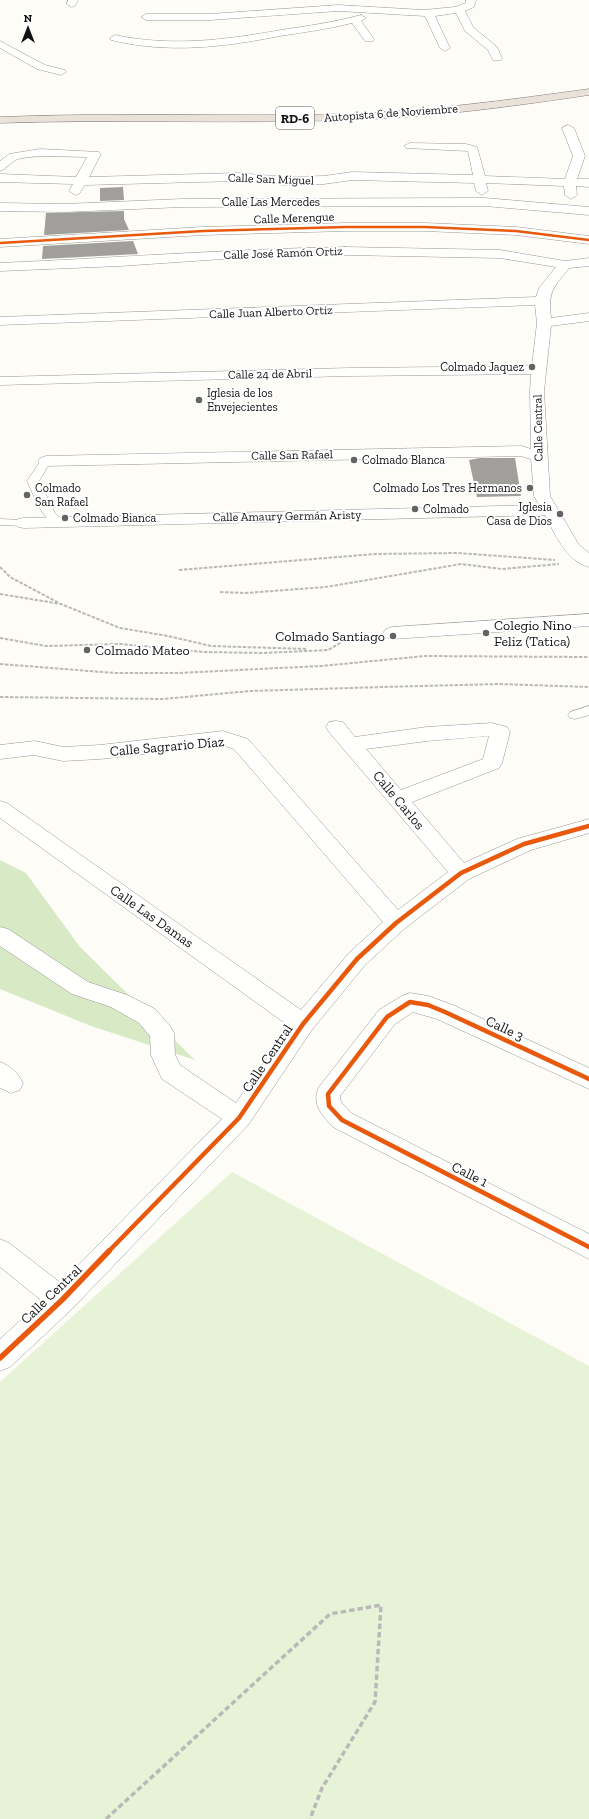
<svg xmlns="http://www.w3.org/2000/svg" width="589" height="1819" font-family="'Zilla Slab',serif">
<rect width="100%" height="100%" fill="#fdfcf7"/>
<path fill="#e7f3d7" d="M 232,1172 L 589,1366 L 589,1819 L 0,1819 L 0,1382 Z"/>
<path fill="#d8eac5" d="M 0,860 L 26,873 L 80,947 L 195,1060 L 91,1026 L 0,989 Z"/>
<path fill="#a19f9c" d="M 123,187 L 124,200 L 100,201 L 100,188 Z
M 124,211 L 124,219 L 129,230 L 44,235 L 46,213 Z
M 133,241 L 138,254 L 42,259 L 43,246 Z
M 480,458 L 515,458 L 521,496 L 477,497 L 469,460 Z"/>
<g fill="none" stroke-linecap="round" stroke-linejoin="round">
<g stroke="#979795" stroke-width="1">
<path id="lane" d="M 46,458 L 51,461 L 39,481 L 55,513 L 64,522 L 58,525 C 42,521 34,495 27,481 L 42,459 Z
M 0,519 L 24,520 L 30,523 L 24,526 L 0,525 Z
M 589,706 L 589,715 L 575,719 L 570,718 L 568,715 L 570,712 Z"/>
</g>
<g stroke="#979795" stroke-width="1">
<path id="street" d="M 68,0 L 78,0 L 75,6 L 72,7 L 67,4 Z
M 466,0 L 476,0 L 474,7 L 465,11 L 473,27 L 497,47 L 502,58 L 501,60 L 493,60 L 488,50 L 465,31 L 456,13 L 435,16 L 450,48 L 445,51 L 440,48 L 425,16 L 338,11 L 210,20 L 146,20 L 141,17 L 146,14 L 210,14 L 338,5 L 424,10 L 455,7 L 466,3 Z
M 361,15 L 366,18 L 361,21 L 374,39 L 373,41 L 365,41 L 352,23 C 329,29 305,32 280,36 C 224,47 168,54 111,40 L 110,38 L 115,35 C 171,47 225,40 281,30 C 308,26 335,22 361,15 Z
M 0,41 L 45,65 L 65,70 L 66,72 L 61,75 L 37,69 L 0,48 Z
M 568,125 L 574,128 L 585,156 L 577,179 L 589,179 L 589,187 L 576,186 L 577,195 L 571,199 L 565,195 L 564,186 L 486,183 L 488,191 L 482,195 L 476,191 L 474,183 L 352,180 L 324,184 L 286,185 L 237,181 L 85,185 L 79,194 L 75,195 L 69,191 L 73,184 L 0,182 L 0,174 L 76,177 L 87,157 C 65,157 40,154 18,159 C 11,161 7,169 0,171 L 0,161 L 9,154 L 40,149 L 99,152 L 101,154 L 89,177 L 237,173 L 286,177 L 324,176 L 352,172 L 473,175 L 468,151 L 406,148 L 404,146 L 410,143 L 466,144 L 477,147 L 485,176 L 565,179 L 573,156 L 562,128 Z
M 485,198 L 589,207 L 589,215 L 485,206 L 182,207 L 65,212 L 0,211 L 0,203 L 65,204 L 182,199 Z
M 346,223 L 425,223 L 516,227 L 589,236 L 589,244 L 516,235 L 425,231 L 346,231 L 203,235 L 0,247 L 0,239 L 203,227 Z
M 345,247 L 500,250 L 565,261 L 589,258 L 589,266 L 569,268 C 553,288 548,291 551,318 L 589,313 L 589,321 L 551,326 L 544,391 L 550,496 L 579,545 L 589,553 L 589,567 C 566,561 555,534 545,515 L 24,528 L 18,527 L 16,523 L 18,519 L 24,518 L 539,505 L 534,496 L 531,459 L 521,456 L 46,466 L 40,464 L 38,461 L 40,458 L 46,456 L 522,446 L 531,449 L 530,391 L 531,374 L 350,376 L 0,385 L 0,377 L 350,368 L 532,366 L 537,323 L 535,305 L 0,325 L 0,317 L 536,297 L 539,288 L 556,267 L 500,258 L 345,255 L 267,256 L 120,266 L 0,271 L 0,263 C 115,258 230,249 345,247 Z
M 589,614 L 589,626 L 392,639 L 386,637 L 383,633 L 386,629 L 392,627 Z
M 336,721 L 343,722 L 355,737 L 427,727 L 492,723 L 507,727 L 510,732 L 502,763 L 499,768 L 412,802 L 464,863 L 517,839 L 589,819 L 589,833 L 531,850 L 469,879 L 404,929 L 365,965 L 311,1031 L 248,1125 L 72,1309 L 10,1367 L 0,1371 L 0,1339 L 42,1301 L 0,1267 L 0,1239 L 9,1243 L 61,1283 L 222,1119 L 162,1079 L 151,1055 L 150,1036 L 139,1023 L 111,1007 L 72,994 L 0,946 L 0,927 L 8,929 L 88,982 L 127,995 L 155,1009 L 170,1026 L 174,1033 L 175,1055 L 180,1065 L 236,1103 L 289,1026 L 0,818 L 0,801 L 7,803 L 301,1010 L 349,953 L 383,922 L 234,749 L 222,745 L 100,759 L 63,761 L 34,755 L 0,759 L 0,745 L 35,741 L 63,747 L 100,745 L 223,731 L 248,739 L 398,910 L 448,872 L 329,732 L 326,727 L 329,722 ZM 489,736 L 483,759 L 401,790 L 366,749 L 427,741 Z
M 410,993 L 428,996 L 453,1005 L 589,1068 L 589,1089 L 437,1019 L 413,1012 L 395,1024 L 340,1096 L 341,1102 L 351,1113 L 589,1234 L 589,1259 L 333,1127 C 322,1115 311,1104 319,1087 L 379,1010 L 402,996 Z
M 0,1062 C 11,1066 18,1073 23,1083 L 20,1090 L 11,1093 L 0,1088 Z"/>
</g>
<g stroke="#858482" stroke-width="1">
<path id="highway" d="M 589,89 L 589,95 C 508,107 427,118 345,120 C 230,124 115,119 0,123 L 0,117 C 115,112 230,117 345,114 C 427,111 508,100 589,89 Z"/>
</g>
<path stroke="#b9b9b8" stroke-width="2" stroke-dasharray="3.5 1.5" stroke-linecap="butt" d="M 0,567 L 10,577 L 59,603
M 179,570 L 375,554 L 458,553 L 555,560
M 220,592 L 245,593 L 326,587 L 461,564 L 502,569 L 559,564
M 0,594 L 61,604 L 120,628 L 168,636 L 211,646 L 307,649
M 0,638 L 46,646 L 121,644 L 203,652 L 263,653 L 328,650 L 342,642 L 372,636
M 0,664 L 115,673 L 179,673 L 321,666 L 425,656 L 589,657
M 0,697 L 163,699 L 250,691 L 383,687 L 499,684 L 589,687"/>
<path stroke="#b9b9b8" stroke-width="3.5" stroke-dasharray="5.5 3" stroke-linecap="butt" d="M 106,1819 L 330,1614 L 381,1605 L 375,1702 L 322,1788 L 310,1819"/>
<use href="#lane" fill="#fffffe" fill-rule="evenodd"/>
<use href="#street" fill="#fffffe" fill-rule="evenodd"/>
<use href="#highway" fill="#eae1d8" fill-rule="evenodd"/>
<g stroke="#fff" stroke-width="4">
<path id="cycleway-far2" d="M 0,243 L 203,231 L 346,227 L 425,227 L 516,231 L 589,240"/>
</g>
<g stroke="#fff" stroke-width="7">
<path id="cycleway-far1" d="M 589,1079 L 445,1012 L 428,1005 L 410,1002 L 387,1017 L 328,1094 L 329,1106 L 342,1120 L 589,1247
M 108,1252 L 239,1118 L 303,1024 L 357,959 L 396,923 L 461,873 L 524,844 L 589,826"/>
</g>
<g stroke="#fff" stroke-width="8">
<path id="cycleway" d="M 0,1358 L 62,1300 L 109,1251"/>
</g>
<use href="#cycleway-far2" stroke="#e8590c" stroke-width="2.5"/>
<use href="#cycleway-far1" stroke="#e8590c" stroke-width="4.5"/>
<use href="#cycleway" stroke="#e8590c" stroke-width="5.5"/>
</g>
<g fill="#646362" stroke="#fff" stroke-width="1.5">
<circle cx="532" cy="367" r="4"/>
<circle cx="199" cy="400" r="4"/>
<circle cx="354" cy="460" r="4"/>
<circle cx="530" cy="488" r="4"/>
<circle cx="27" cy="495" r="4"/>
<circle cx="415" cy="509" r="4"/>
<circle cx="560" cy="514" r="4"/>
<circle cx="65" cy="518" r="4"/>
<circle cx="486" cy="633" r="4"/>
<circle cx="393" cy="636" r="4"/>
<circle cx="87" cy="650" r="4"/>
</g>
<g text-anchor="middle" stroke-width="4" stroke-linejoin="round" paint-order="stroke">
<g font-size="12" fill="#111" stroke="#fff">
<text transform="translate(391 113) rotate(-4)" y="4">Autopista 6 de Noviembre</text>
<text transform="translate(271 179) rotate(2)" y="4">Calle San Miguel</text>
<text x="271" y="206">Calle Las Mercedes</text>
<text transform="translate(294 218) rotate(-2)" y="4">Calle Merengue</text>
<text transform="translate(283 253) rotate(-2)" y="4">Calle José Ramón Ortiz</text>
<text transform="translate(271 312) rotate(-2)" y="4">Calle Juan Alberto Ortiz</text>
<text transform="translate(270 374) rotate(-1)" y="4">Calle 24 de Abril</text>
<text transform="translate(538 428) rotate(-91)" y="4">Calle Central</text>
<text transform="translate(292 455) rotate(-1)" y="4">Calle San Rafael</text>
<text transform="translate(287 516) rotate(-1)" y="4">Calle Amaury Germán Aristy</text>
</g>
<g font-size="12" fill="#111" stroke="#fff" text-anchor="start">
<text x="524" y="371" text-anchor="end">Colmado Jaquez</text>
<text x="207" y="397">Iglesia de los<tspan x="207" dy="14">Envejecientes</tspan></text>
<text x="362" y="464">Colmado Blanca</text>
<text x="35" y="492">Colmado<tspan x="35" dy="14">San Rafael</tspan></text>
<text x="522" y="492" text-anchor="end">Colmado Los Tres Hermanos</text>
<text x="552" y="511" text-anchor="end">Iglesia<tspan x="552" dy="14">Casa de Dios</tspan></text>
<text x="423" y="513">Colmado</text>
<text x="73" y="522">Colmado Bianca</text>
</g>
<rect fill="#fff" stroke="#585858" stroke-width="1" x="276" y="107" width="38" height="22" rx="3"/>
<g font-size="13" font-weight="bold" fill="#111">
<text x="295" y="123">RD-6</text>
</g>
<g font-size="14" fill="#111" stroke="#fff" text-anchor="start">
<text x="494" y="630">Colegio Nino<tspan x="494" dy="16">Feliz (Tatica)</tspan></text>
<text x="385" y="641" text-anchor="end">Colmado Santiago</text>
<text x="95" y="655">Colmado Mateo</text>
</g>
<g font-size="14" fill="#111" stroke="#fff">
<text transform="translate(167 746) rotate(-5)" y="5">Calle Sagrario Díaz</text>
<text transform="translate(399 800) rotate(50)" y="5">Calle Carlos</text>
<text transform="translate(152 916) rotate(35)" y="5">Calle Las Damas</text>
<text transform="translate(505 1028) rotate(25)" y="5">Calle 3</text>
<text transform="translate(267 1058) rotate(-56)" y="5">Calle Central</text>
<text transform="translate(470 1174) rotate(27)" y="5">Calle 1</text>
<text transform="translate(51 1294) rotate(-44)" y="5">Calle Central</text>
</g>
</g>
<g transform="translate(28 28)" stroke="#ffffff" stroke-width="3" paint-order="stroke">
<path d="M0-3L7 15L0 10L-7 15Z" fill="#111111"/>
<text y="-6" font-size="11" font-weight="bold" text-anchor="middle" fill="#111111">N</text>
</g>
</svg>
